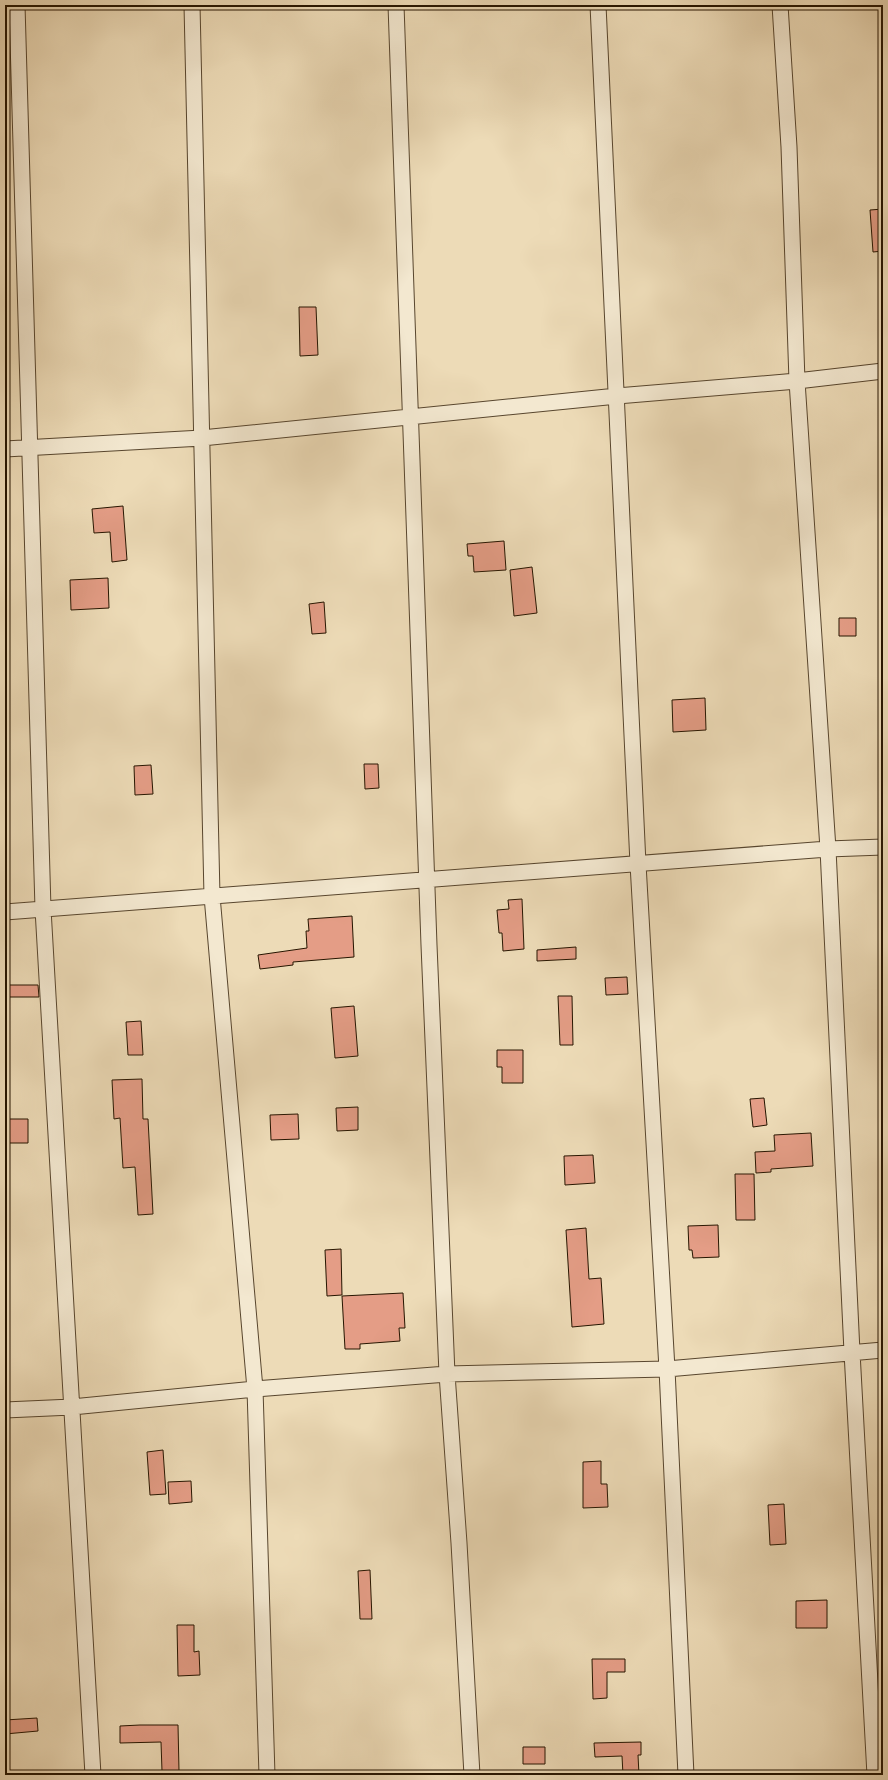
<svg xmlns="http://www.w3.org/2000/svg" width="888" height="1780" font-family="'Libre Caslon Text',serif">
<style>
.building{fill:#e49d86;stroke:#261500}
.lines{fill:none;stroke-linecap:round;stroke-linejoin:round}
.minor-casing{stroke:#58462e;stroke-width:17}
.minor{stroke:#f3e8d0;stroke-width:15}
</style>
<rect width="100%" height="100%" fill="#eddbb7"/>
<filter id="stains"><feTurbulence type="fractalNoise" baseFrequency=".005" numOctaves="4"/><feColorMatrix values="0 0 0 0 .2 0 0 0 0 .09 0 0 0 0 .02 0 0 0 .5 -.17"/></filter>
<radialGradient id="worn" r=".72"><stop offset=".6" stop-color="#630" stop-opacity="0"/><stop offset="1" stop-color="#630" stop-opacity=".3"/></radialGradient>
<!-- building -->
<path class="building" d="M 883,209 L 883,251 L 873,252 L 870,210 Z
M 299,307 L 316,307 L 318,355 L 300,356 Z
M 123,506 L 127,560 L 112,562 L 110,532 L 94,533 L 92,509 Z
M 504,541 L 506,570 L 474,572 L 473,556 L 468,556 L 467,544 Z
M 532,567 L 537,613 L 514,616 L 510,570 Z
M 108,578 L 109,608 L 71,610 L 70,580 Z
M 324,602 L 326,633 L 312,634 L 309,604 Z
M 839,618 L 856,618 L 856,636 L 839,636 Z
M 705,698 L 706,730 L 673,732 L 672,700 Z
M 364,764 L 378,764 L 379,788 L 365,789 Z
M 151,765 L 153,794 L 135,795 L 134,766 Z
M 522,899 L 524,949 L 503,951 L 502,933 L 499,933 L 497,910 L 509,909 L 508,900 Z
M 352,916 L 354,957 L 293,962 L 293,965 L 260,969 L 258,955 L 307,948 L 306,931 L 309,931 L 308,919 Z
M 576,947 L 576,959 L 537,961 L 537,950 Z
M 627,977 L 628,994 L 606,995 L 605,978 Z
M 5,985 L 38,985 L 39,997 L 5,997 Z
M 558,996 L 572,996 L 573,1045 L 560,1045 Z
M 354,1006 L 358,1056 L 335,1058 L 331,1008 Z
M 141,1021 L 143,1055 L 128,1055 L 126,1022 Z
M 497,1050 L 523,1050 L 523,1083 L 502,1083 L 502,1067 L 497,1067 Z
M 142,1079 L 143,1119 L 148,1119 L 153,1214 L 138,1215 L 135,1167 L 123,1168 L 120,1118 L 114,1119 L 112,1080 Z
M 764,1098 L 767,1125 L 753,1127 L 750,1099 Z
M 358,1107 L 358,1130 L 337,1131 L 336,1108 Z
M 298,1114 L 299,1139 L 271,1140 L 270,1115 Z
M 5,1119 L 28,1119 L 28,1143 L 5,1143 Z
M 811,1133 L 813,1166 L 771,1169 L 771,1172 L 756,1173 L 755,1152 L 775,1151 L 774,1135 Z
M 593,1155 L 595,1183 L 565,1185 L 564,1156 Z
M 735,1174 L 754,1174 L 755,1220 L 736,1220 Z
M 718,1225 L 719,1257 L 693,1258 L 692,1250 L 689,1250 L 688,1226 Z
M 586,1228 L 589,1279 L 601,1278 L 604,1324 L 572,1327 L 566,1230 Z
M 341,1249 L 342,1295 L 327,1296 L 325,1250 Z
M 403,1293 L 405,1328 L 399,1328 L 400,1341 L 360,1344 L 360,1349 L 345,1349 L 342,1296 Z
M 163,1450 L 166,1494 L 150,1495 L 147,1452 Z
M 601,1461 L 601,1484 L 607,1484 L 608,1507 L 583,1508 L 583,1462 Z
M 191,1481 L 192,1502 L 169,1504 L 168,1482 Z
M 784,1504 L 786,1544 L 770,1545 L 768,1505 Z
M 370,1570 L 372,1619 L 360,1619 L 358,1571 Z
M 827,1600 L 827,1628 L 796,1628 L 796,1601 Z
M 177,1625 L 194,1625 L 194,1652 L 199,1651 L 200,1675 L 178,1676 Z
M 592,1659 L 625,1659 L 625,1672 L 607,1672 L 607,1698 L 593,1699 Z
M 37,1718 L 38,1731 L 5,1734 L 5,1720 Z
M 140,1725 L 178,1725 L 179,1771 L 162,1771 L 161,1742 L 120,1743 L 120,1726 Z
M 641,1742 L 641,1755 L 638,1755 L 639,1775 L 623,1775 L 622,1756 L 595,1757 L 594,1743 Z
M 523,1747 L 545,1747 L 545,1764 L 523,1764 Z"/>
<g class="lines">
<!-- minor casing -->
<g class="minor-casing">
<path id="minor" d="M 17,5 L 43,909 L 93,1775
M 192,5 L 212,896 L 255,1389 L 267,1775
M 396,5 L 429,945 L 447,1374 L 459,1543 L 472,1775
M 598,5 L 638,864 L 667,1369 L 686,1775
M 780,5 L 789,147 L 797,381 L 828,849 L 852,1352 L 875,1775
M 5,449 L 202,438 L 617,396 L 797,381 L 883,371
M 5,912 L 828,849 L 883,847
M 5,1410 L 72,1407 L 255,1389 L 447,1374 L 667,1369 L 883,1350"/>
</g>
<!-- minor -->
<use href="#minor" class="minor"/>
</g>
<!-- margin -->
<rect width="888" height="1780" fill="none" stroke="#eddbb7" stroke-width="20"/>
<rect x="6" y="6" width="876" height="1768" fill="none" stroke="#261500" stroke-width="2"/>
<rect x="10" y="10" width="868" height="1760" fill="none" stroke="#261500"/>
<rect width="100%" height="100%" filter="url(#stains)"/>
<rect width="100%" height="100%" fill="url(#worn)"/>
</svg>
